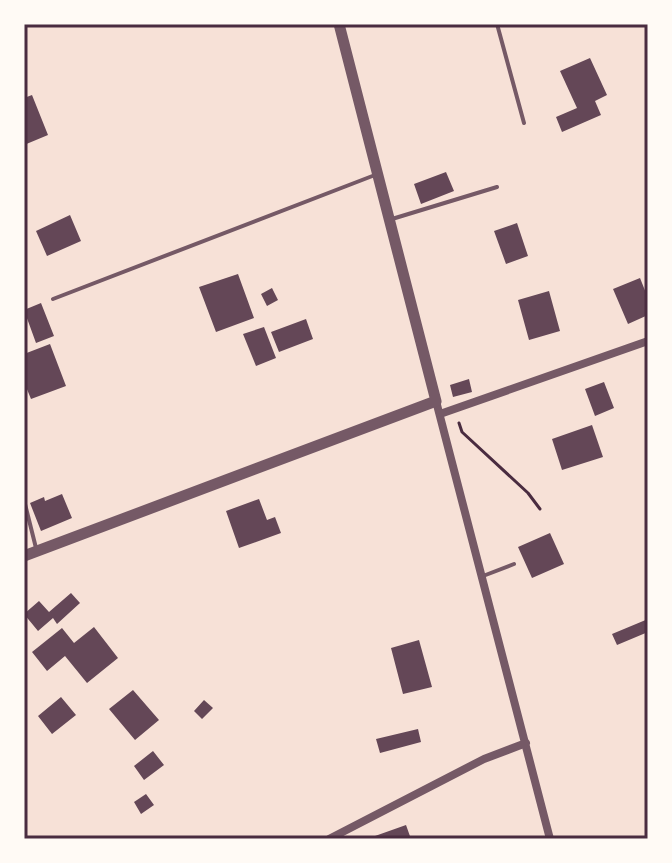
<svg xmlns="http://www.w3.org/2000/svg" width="672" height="863" font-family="Inter,sans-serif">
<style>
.building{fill:#644757}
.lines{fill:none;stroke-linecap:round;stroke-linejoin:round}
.path{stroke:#4a2c40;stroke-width:3}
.service{stroke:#755966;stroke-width:4}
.minor{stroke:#755966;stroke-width:8}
.tertiary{stroke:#755966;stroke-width:11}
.neatline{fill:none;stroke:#4a2c40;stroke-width:3}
</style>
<rect width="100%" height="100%" fill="#f7e1d7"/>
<!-- building -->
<path class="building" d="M 590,58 L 607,95 L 595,101 L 601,115 L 562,132 L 556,117 L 577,108 L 560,71 Z
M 32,95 L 48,135 L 24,145 L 24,98 Z
M 446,172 L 454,191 L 421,204 L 414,184 Z
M 70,215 L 81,241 L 47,256 L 36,231 Z
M 517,223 L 528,256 L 506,264 L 494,231 Z
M 238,274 L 254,318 L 216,332 L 199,287 Z
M 640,278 L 648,298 L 648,315 L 628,324 L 613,289 Z
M 272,288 L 278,300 L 267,306 L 261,294 Z
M 549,291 L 560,331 L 529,340 L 518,300 Z
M 41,303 L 54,336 L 36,343 L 24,310 Z
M 306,319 L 313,339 L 279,352 L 271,332 Z
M 264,327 L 276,358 L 256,366 L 243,334 Z
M 50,344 L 66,386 L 31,399 L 24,382 L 24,354 Z
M 469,379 L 472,392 L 453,397 L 450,385 Z
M 604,382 L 614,408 L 595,416 L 585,389 Z
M 592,425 L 603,457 L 562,470 L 552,439 Z
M 62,494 L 72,518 L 41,531 L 30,503 L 44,497 L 45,501 Z
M 259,499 L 267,520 L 275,517 L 281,533 L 239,548 L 226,511 Z
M 550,533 L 564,564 L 532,578 L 518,547 Z
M 71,593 L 80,603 L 57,624 L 53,618 L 38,631 L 24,614 L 39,601 L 49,612 Z
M 648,619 L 648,632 L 617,645 L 612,634 Z
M 94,627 L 118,658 L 87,683 L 65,656 L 47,671 L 32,652 L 62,628 L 74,643 Z
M 419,640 L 432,687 L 403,694 L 391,648 Z
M 133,690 L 159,720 L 135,740 L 109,709 Z
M 61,697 L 76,715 L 52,734 L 38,716 Z
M 204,700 L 213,708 L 202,719 L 194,711 Z
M 418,729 L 421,742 L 380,753 L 376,739 Z
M 153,751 L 164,765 L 144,780 L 134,766 Z
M 146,794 L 154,805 L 141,814 L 134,802 Z
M 406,825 L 411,839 L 376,839 L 375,836 Z"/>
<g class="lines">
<!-- path -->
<path class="path" d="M 459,423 L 462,432 L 528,493 L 540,509"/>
<!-- service -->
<path class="service" d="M 497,24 L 524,123
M 392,219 L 497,187
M 53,299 L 375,175
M 24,500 L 36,548
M 483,576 L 514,564"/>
<!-- minor -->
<path class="minor" d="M 436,401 L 550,839
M 440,414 L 648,341
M 329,839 L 484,759 L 526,743"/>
<!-- tertiary -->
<path class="tertiary" d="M 24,556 L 436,401 L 339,24"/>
</g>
<!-- border -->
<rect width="672" height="863" fill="none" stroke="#fffaf5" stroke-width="52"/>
<rect x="26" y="26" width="620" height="811" class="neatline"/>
</svg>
